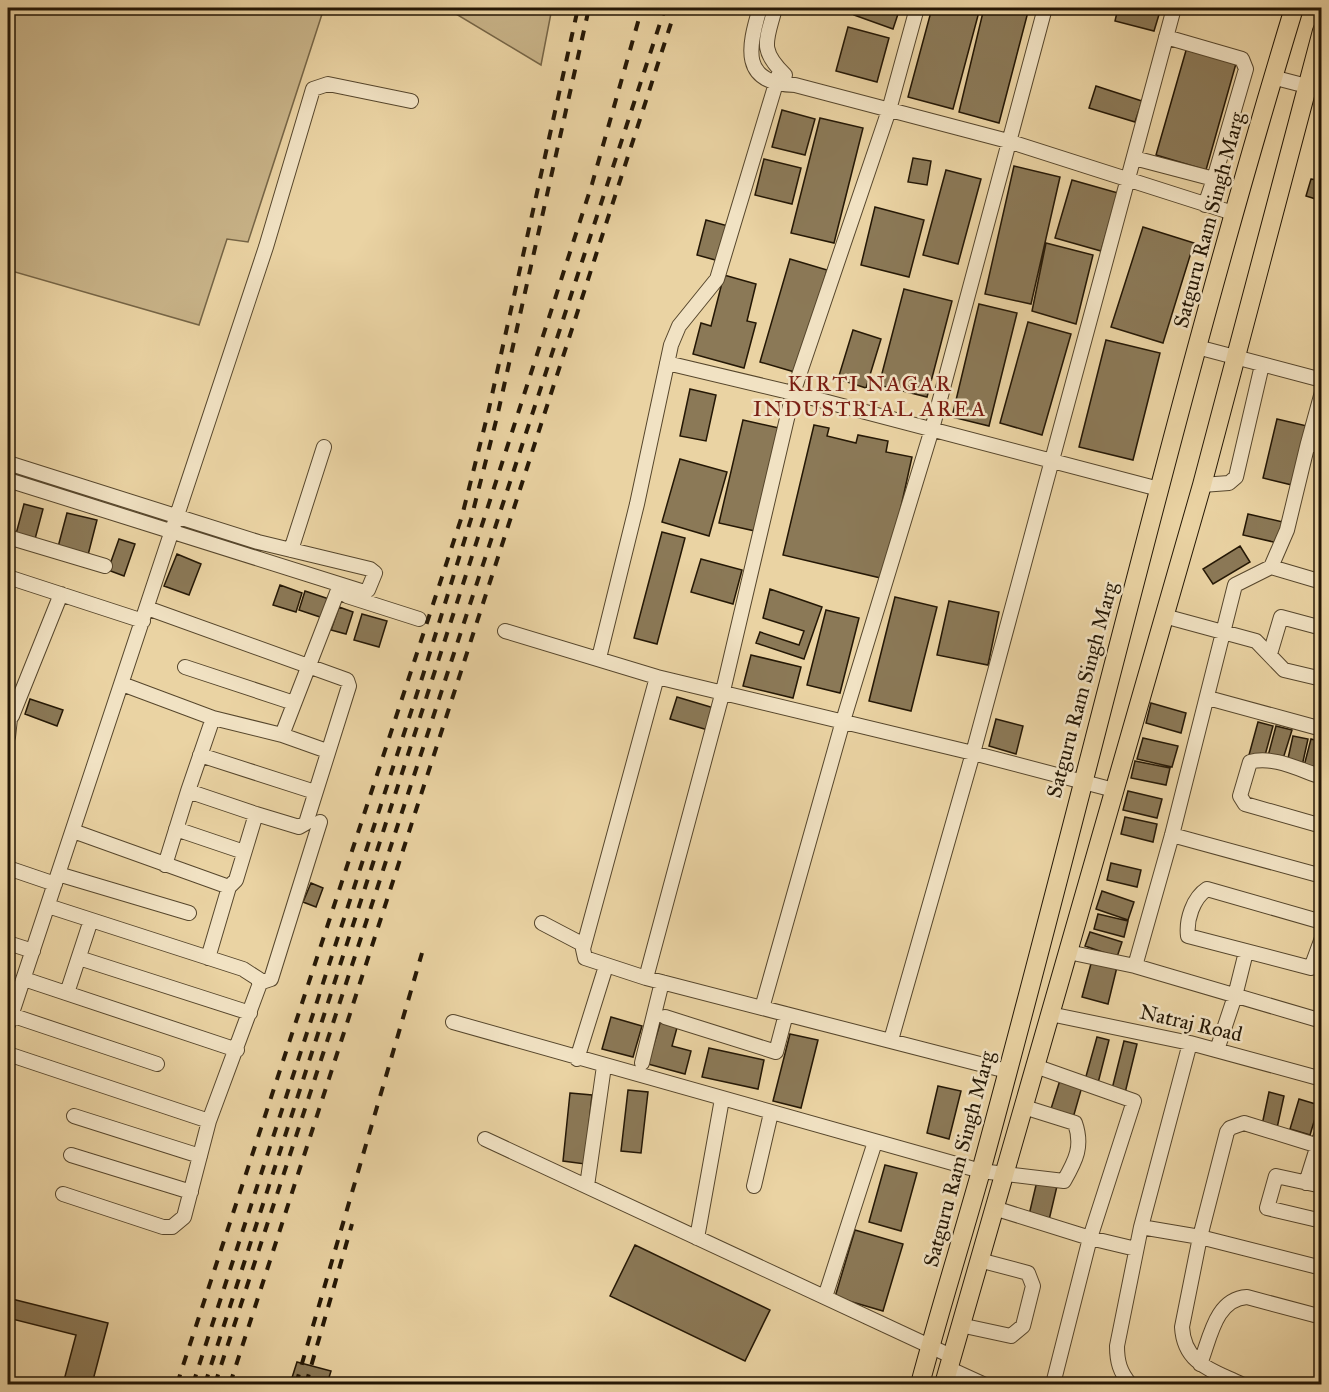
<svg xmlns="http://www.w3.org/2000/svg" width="1329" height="1392" font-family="'IM FELL Great Primer',serif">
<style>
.green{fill:#c8b388;stroke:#766546;stroke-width:1.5}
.building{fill:#8b7957;stroke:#241705;stroke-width:1.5}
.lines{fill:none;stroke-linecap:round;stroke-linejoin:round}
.minor-casing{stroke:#56462c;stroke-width:16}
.major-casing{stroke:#241705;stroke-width:20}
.minor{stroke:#f1e2c3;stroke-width:14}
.major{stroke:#ead3a3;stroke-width:18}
.rail{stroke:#241705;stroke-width:4;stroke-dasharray:10 10;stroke-linecap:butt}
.labels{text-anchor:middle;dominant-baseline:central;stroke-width:5;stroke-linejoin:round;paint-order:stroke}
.street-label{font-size:21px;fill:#241705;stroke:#f1e2c3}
.neighbourhood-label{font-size:22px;letter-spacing:1.5px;fill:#7a1f14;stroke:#f1e2c3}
</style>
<rect width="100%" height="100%" fill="#ead3a3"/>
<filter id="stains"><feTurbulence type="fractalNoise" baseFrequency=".00333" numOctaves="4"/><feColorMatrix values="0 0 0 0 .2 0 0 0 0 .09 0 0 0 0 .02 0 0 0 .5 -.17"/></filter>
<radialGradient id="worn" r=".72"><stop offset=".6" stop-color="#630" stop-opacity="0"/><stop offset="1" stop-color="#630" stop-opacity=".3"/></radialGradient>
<!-- green -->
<path class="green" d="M 8,8 L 324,8 L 248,242 L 227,239 L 199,325 L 8,270 Z
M 446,8 L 552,8 L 541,65 Z"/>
<!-- building -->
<path class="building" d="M 823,8 L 846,8 L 844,14 Z
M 856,8 L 900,8 L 893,29 L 854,15 Z
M 932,8 L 980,8 L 953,109 L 908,97 Z
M 984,8 L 1029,8 L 999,123 L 959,112 Z
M 1118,8 L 1161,8 L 1154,31 L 1115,21 Z
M 848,27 L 889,38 L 877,82 L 836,71 Z
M 1187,47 L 1237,60 L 1206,170 L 1156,155 Z
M 1096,86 L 1142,101 L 1135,122 L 1089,108 Z
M 782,110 L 815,119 L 805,155 L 772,147 Z
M 820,118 L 863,128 L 834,243 L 791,233 Z
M 913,158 L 931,161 L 927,185 L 908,182 Z
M 764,159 L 801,168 L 792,204 L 755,195 Z
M 1014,166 L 1060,177 L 1031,304 L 985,294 Z
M 946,170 L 981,179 L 958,264 L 923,255 Z
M 1311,179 L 1322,181 L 1322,201 L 1306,196 Z
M 1072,180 L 1118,193 L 1101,251 L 1055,238 Z
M 875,207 L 924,220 L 909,277 L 861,265 Z
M 706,220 L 728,226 L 719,261 L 697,255 Z
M 1143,227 L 1194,243 L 1163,343 L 1111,327 Z
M 1046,243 L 1093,255 L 1076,324 L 1032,311 Z
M 790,259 L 827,270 L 798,373 L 760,362 Z
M 724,275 L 756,284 L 747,321 L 756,323 L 744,368 L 693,354 L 701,323 L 711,326 Z
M 904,289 L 952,301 L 927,397 L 879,385 Z
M 979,304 L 1017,313 L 989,426 L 952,417 Z
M 1028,322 L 1071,334 L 1042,435 L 1000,423 Z
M 853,330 L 881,339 L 866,388 L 838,379 Z
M 1106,340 L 1160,353 L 1133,460 L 1079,447 Z
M 690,389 L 716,395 L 706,441 L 680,436 Z
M 1322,413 L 1322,443 L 1314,441 Z
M 1277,419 L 1307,426 L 1292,485 L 1263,478 Z
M 743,420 L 779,428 L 755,531 L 719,523 Z
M 814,425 L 829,428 L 827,436 L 856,443 L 858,435 L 888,441 L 886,452 L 912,457 L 885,579 L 783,555 Z
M 680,459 L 727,472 L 709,536 L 662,522 Z
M 24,504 L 43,509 L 35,539 L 16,534 Z
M 67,513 L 97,520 L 88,555 L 58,547 Z
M 1248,514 L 1283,522 L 1278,543 L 1243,535 Z
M 662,532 L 685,538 L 657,644 L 634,638 Z
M 119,539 L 135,544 L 124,576 L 108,570 Z
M 1240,546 L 1250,562 L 1213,584 L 1203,569 Z
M 177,554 L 201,564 L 189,595 L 164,586 Z
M 701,559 L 742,570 L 733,604 L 691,592 Z
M 280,585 L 302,593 L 296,612 L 273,605 Z
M 770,589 L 822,607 L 804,659 L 756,643 L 760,632 L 799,645 L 804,631 L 763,618 Z
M 305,591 L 329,599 L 323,618 L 299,610 Z
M 895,597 L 937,607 L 911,711 L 869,701 Z
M 949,601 L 999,612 L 988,665 L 937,655 Z
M 339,607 L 353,612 L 346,634 L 331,630 Z
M 826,610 L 859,618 L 840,693 L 807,685 Z
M 362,614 L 387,621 L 379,647 L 354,640 Z
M 751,655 L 801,667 L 793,698 L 743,686 Z
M 677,697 L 714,708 L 708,730 L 670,719 Z
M 30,699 L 63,710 L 57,726 L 25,714 Z
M 1151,703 L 1186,713 L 1181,733 L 1146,723 Z
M 996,719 L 1023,726 L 1016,754 L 989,746 Z
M 1258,722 L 1273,726 L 1264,759 L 1249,755 Z
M 1276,726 L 1292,730 L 1282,762 L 1268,756 Z
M 1293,736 L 1308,739 L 1302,766 L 1287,763 Z
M 1143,738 L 1178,746 L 1172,767 L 1137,759 Z
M 1311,739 L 1322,742 L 1320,770 L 1304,766 Z
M 1135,761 L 1170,768 L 1166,785 L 1131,778 Z
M 1128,791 L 1162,799 L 1157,818 L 1123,810 Z
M 1125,817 L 1157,824 L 1153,842 L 1121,834 Z
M 1111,863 L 1141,870 L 1137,887 L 1107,880 Z
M 311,883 L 323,888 L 316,907 L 303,902 Z
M 1102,891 L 1134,902 L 1128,920 L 1096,909 Z
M 1098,914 L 1128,921 L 1124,937 L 1094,929 Z
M 1090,932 L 1122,942 L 1117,957 L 1085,946 Z
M 1092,960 L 1117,967 L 1108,1004 L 1082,997 Z
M 611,1017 L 642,1026 L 633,1057 L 602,1049 Z
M 661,1020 L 678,1024 L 672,1046 L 691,1051 L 685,1074 L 648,1064 Z
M 790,1034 L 818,1040 L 801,1108 L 773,1101 Z
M 1097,1037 L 1109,1040 L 1098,1083 L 1085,1080 Z
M 1124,1041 L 1137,1044 L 1125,1093 L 1112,1089 Z
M 709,1048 L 764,1060 L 758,1089 L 702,1077 Z
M 1061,1077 L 1083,1083 L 1073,1118 L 1050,1112 Z
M 938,1086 L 961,1091 L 949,1139 L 927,1133 Z
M 628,1090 L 648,1092 L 641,1153 L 621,1151 Z
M 1269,1092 L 1284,1096 L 1277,1128 L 1262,1125 Z
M 570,1093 L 592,1095 L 585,1164 L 563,1161 Z
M 1299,1099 L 1319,1105 L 1310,1135 L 1290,1129 Z
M 885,1165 L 917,1173 L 901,1231 L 869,1222 Z
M 1037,1181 L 1057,1186 L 1049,1220 L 1029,1215 Z
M 855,1230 L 903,1244 L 883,1311 L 835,1297 Z
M 635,1245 L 770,1310 L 745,1361 L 610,1296 Z
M 8,1298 L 108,1323 L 92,1384 L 63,1384 L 76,1335 L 8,1318 Z
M 297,1362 L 331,1371 L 327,1384 L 290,1384 Z"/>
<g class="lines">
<!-- minor casing -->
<g class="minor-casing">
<path id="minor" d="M 760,8 C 748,47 740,84 795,85 L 1008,141 L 1233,213
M 775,8 C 767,40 758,49 785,75
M 1272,77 L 1322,90
M 1134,158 L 1214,179 L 1246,69 L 1242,59 L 1166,37
M 1205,205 L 1214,179
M 1197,347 L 1322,380
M 667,363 L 793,393 L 1159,489
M 1308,443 L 1322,392
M 8,463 L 258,542 L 370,569 L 375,573 L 368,590 L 364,592 L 8,480
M 1202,485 L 1229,483 L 1236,477 L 1262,365
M 8,537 L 105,566
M 291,550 L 324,447
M 1271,567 L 1287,530 L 1308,443 L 1322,446
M 8,577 L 143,621
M 347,596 L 419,619
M 1164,616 L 1256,641 L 1284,670 L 1322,679
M 505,631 L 657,677
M 1270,654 L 1281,617 L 1322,628
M 599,658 L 637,504 L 671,345 L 679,326 L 717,279 L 780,70
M 185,667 L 294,703
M 122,684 L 213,718 L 188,791 L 256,814
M 1208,698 L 1322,729
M 12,716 L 61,594
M 213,718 L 282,735
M 8,737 L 11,709
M 327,751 L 282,735 L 340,585
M 200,755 L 315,792
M 1322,777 C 1300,770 1272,755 1250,762 L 1240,796 L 1245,804 L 1322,826
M 176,829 L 244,852
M 73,831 L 229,887 L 236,880 L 256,814 L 299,827 L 306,823 L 349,686 L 347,680 L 147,608
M 1172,835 L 1322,876
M 165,865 L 188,791
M 8,868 L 55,884
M 58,874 L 189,913
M 1322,922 L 1207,889 C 1193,898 1186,920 1188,936 L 1311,968 L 1322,938
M 542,923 L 584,945
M 8,943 L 33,951
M 1068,952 L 1135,966 L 1322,1021
M 79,958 L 250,1013
M 208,958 L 229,887
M 1135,966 L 1172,835 L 1235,585 L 1271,567 L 1322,582
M 646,978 L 723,691 L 793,393 L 889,110 L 917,8
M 24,979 L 237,1050
M 259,983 L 271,979 L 320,822
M 67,993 L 91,920
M 762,1008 L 843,721 L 932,429 L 1045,8
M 1050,1014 L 1190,1043 L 1322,1079
M 11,1015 L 157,1064
M 665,1017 L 776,1052 L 786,1014
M 453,1022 L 981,1171 L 1064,1181 C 1076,1160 1083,1146 1075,1123 L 1024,1107
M 8,1025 L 266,247 L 313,89 L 328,84 L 411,101
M 891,1040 L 973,753 L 1174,8
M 1217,1050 L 1235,996 L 1246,952
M 8,1054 L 209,1121 L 259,986 L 260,980 L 243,969 L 48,906
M 577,1059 L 606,966
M 642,1063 L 662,982
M 1035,1066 L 1134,1101 L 1090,1238 L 1053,1384
M 1007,1071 L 646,978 L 585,958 L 583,949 L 657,677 L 973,753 L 1114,790
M 74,1116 L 200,1156
M 485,1139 L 951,1356
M 71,1155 L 191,1192
M 1306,1183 L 1322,1132
M 587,1186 L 604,1066
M 754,1186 L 771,1113
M 1322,1186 L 1276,1176 L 1267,1208 L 1322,1221
M 63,1194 L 163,1227 L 172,1227 L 184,1217 L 209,1121
M 994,1208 L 1090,1238 L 1136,1249
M 1141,1227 L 1200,1237 L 1322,1268
M 697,1238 L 722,1099
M 825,1297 L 875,1142
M 960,1325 L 1011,1336 L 1023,1326 L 1033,1286 L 1028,1273 L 979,1260
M 1200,1364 C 1210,1339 1215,1299 1247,1297 L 1322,1317
M 948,1368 L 983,1384
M 1130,1384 C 1120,1372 1117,1362 1117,1346 L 1141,1227 L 1190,1043
M 1241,1384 C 1212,1370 1184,1364 1182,1327 L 1200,1237 L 1227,1132 L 1230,1128 L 1244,1123 L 1322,1147"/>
</g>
<!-- major casing -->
<g class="major-casing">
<path id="major" d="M 920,1384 C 939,1313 961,1242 981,1171 C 1087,783 1177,392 1294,8
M 944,1384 L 1202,485 L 1322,31"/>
</g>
<!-- minor -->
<use href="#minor" class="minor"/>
<!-- major -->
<use href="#major" class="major"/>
<!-- rail -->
<path class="rail" d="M 177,1384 L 462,516 L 488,413 L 578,8
M 193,1384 L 423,675 L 471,519 L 497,417 L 589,8
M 205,1384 L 592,184 L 642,8
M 215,1384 L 665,8
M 230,1384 L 676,8
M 296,1384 L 422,953
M 306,1384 L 352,1224"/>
</g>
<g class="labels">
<!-- street labels -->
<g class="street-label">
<text transform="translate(1209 220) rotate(-75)">Satguru Ram Singh Marg</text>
<text transform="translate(1082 690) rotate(-75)">Satguru Ram Singh Marg</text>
<text transform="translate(1191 1023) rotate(13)">Natraj Road</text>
<text transform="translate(959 1159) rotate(-75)">Satguru Ram Singh Marg</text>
</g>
<!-- neighbourhood labels -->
<g class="neighbourhood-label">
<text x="870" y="383">KIRTI NAGAR<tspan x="870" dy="25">INDUSTRIAL AREA</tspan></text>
</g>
</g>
<!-- margin -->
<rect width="1329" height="1392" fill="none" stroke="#ead3a3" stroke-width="30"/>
<rect x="9" y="9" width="1311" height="1374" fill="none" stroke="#241705" stroke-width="3"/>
<rect x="15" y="15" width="1299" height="1362" fill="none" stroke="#241705" stroke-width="1.5"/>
<rect width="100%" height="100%" filter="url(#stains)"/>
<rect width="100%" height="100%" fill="url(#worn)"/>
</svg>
